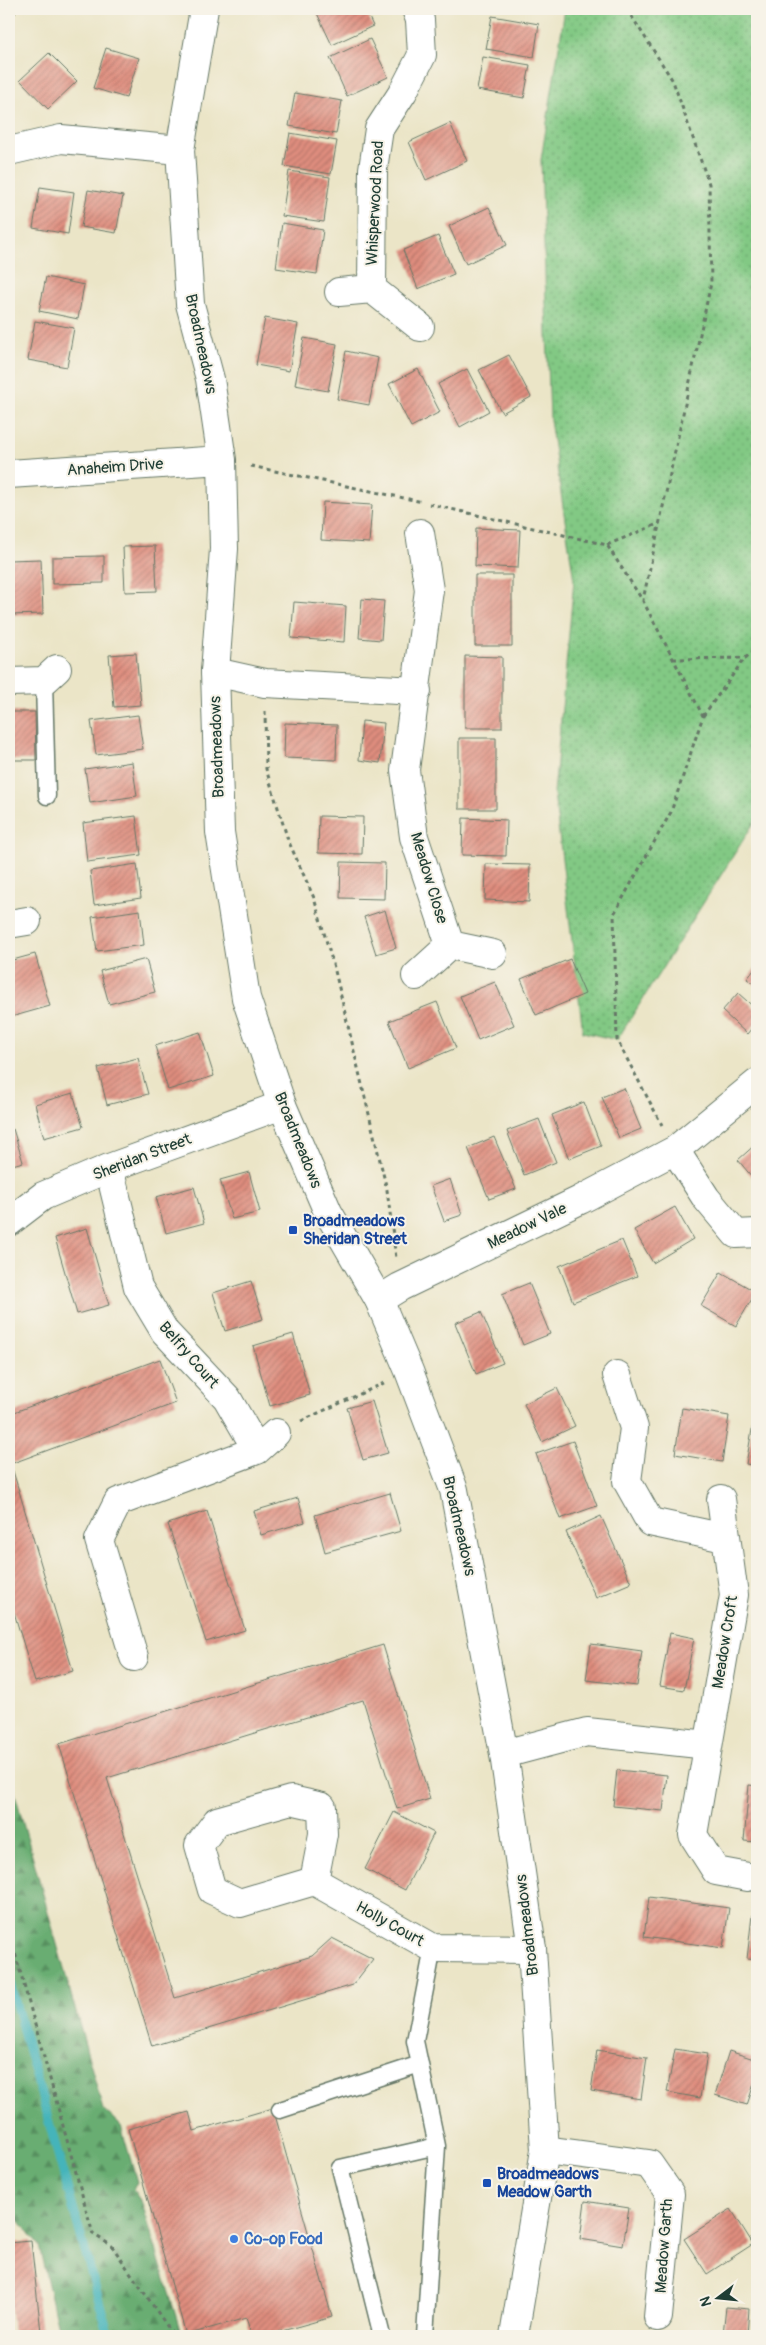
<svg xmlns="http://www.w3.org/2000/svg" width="766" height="2345" font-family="Pangolin,sans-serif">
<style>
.forest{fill:url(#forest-firs);stroke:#447553}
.park{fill:url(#park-dots);stroke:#50835c}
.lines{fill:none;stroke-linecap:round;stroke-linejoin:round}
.stream{stroke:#44b4ba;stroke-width:9}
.building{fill:url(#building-hatch)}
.lane-casing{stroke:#667867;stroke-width:19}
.street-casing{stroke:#667867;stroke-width:30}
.secondary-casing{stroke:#667867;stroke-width:30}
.path{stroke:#667867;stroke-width:3;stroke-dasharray:4 4;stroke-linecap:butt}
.lane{stroke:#fff;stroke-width:16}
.street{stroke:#fff;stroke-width:28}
.secondary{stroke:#fff;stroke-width:28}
.transit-dot{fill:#1a4fb4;stroke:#f7f3e8;stroke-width:2}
.shop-dot{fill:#3f7fe0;stroke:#f7f3e8;stroke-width:2}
.labels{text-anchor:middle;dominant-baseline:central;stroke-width:4;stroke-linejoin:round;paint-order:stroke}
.street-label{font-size:16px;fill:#1f3d34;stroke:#f7f3e8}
.transit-label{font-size:16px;font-weight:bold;fill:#164399;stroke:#f7f3e8;text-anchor:start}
.shop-label{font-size:16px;font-weight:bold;fill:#366cbe;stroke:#f7f3e8;text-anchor:start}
</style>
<defs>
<pattern id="forest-firs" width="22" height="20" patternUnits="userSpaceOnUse" patternTransform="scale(1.25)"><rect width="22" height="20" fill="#69ad72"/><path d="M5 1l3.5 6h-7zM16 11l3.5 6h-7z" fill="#568e5e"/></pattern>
<pattern id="park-dots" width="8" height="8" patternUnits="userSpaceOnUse" patternTransform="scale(1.25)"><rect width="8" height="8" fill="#82c984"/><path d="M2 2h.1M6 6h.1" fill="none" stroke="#6aa46d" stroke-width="1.8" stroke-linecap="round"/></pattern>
<pattern id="building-hatch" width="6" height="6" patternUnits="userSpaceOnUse" patternTransform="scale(1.25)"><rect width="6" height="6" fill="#df8d7e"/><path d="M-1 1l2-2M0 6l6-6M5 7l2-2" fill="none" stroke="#b47468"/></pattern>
</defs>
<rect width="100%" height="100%" fill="#f7f3e8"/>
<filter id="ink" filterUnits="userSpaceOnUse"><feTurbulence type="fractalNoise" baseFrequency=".02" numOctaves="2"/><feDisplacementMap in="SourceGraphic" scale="10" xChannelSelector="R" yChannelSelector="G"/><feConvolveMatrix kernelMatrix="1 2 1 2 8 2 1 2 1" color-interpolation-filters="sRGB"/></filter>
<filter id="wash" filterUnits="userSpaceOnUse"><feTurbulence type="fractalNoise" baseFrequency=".0096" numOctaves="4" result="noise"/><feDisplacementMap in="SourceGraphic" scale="20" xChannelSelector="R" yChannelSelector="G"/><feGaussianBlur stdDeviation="1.12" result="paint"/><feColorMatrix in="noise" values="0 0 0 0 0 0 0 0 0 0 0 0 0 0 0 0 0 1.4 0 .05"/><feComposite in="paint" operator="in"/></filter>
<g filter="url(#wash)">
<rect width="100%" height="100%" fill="#ebe5c7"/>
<!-- forest -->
<path class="forest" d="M 9,1772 L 103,2109 L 121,2126 L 137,2182 L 133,2190 L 142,2203 L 181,2333 L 172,2336 L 60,2336 L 39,2246 L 11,2210 L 9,2203 Z"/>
<!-- park -->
<path class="park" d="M 565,9 L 757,9 L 757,818 L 617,1040 L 583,1032 L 554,793 L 574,580 L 550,420 L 541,160 Z"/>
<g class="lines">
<!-- stream -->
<path class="stream" d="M 9,1980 L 109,2336"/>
</g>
<g id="blocks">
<!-- building -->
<path class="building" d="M 9,9 L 16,13 L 9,19 Z
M 315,9 L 365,9 L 373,26 L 332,45 Z
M 492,16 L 539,24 L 534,57 L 486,49 Z
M 370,39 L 388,77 L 347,96 L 330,58 Z
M 106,48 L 139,58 L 126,98 L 93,88 Z
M 49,53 L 77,81 L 48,109 L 20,80 Z
M 483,57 L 530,65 L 524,98 L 477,90 Z
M 295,93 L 342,101 L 336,134 L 289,126 Z
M 450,123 L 467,161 L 426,180 L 409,142 Z
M 290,133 L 337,141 L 331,174 L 284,166 Z
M 289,171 L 330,177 L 324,222 L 282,216 Z
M 40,187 L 74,192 L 68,234 L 33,228 Z
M 88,190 L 123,196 L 116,233 L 81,227 Z
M 489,207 L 507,245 L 466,264 L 449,226 Z
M 282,223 L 323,230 L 317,274 L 276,268 Z
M 438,236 L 454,274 L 418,289 L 403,250 Z
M 46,277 L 84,285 L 78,319 L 39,311 Z
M 265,318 L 298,324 L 289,371 L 256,365 Z
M 35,321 L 74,328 L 67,367 L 28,360 Z
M 304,338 L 337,344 L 328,391 L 295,385 Z
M 346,351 L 378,358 L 369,405 L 337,399 Z
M 509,355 L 531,397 L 502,413 L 479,370 Z
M 418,369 L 440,412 L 411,427 L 389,384 Z
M 467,369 L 489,411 L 460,427 L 438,384 Z
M 323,502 L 372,505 L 369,543 L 321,540 Z
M 476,528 L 520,530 L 518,568 L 475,566 Z
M 155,546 L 157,591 L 125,592 L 123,547 Z
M 104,556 L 104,583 L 52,584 L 52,557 Z
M 41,559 L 43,614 L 9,615 L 9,560 Z
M 475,575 L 512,575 L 512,646 L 475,646 Z
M 362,599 L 384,601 L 381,640 L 359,638 Z
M 294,602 L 346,606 L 344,642 L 291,638 Z
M 136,653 L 141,705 L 114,707 L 109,655 Z
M 465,656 L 502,657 L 502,728 L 465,728 Z
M 9,712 L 35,712 L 36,760 L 9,760 Z
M 138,715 L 143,749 L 96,755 L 91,721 Z
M 362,721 L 384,723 L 380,763 L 359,760 Z
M 285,723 L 337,725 L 336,760 L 284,758 Z
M 459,738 L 496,738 L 496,809 L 459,809 Z
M 132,762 L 137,796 L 90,803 L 85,769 Z
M 136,816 L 141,855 L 87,862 L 83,823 Z
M 319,816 L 363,817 L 362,854 L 318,853 Z
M 463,818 L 507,820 L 506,856 L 462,855 Z
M 341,862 L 385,863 L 384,899 L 340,898 Z
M 137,864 L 141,898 L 94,905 L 90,871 Z
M 486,864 L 530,865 L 529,902 L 485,900 Z
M 140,910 L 144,945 L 97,951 L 92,917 Z
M 385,910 L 396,948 L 376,954 L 364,917 Z
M 35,954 L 50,1006 L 11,1017 L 9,1008 L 9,961 Z
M 146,959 L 155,992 L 109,1004 L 100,971 Z
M 570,959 L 585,994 L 536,1015 L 521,979 Z
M 757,966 L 757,986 L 747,979 Z
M 495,982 L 514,1025 L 478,1040 L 460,996 Z
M 738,993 L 757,1010 L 757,1022 L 747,1034 L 722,1011 Z
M 437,1002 L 456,1048 L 408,1068 L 389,1021 Z
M 200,1032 L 214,1076 L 168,1090 L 155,1046 Z
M 138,1058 L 148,1094 L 107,1105 L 98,1068 Z
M 624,1088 L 641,1129 L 619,1138 L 602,1097 Z
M 73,1093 L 83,1127 L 44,1138 L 35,1104 Z
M 584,1102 L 601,1146 L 569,1159 L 552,1115 Z
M 539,1119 L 556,1162 L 524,1175 L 507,1131 Z
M 13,1129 L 23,1162 L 9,1166 L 9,1131 Z
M 494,1137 L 516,1189 L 489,1199 L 468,1148 Z
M 757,1143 L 757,1183 L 738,1160 Z
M 249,1172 L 260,1212 L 232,1219 L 220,1180 Z
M 450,1179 L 462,1215 L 444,1221 L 431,1186 Z
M 194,1187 L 204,1223 L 166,1233 L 156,1197 Z
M 675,1207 L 693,1239 L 653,1263 L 634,1230 Z
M 87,1228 L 109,1305 L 77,1314 L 55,1238 Z
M 622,1240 L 637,1276 L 573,1302 L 559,1266 Z
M 721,1272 L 756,1292 L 736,1326 L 701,1306 Z
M 251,1281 L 263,1319 L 225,1331 L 213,1293 Z
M 529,1283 L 550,1334 L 523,1345 L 502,1294 Z
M 481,1312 L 503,1363 L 476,1374 L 455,1323 Z
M 293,1334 L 310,1395 L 270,1406 L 253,1346 Z
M 160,1359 L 176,1403 L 13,1463 L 9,1451 L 9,1414 Z
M 557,1388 L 575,1426 L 542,1442 L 524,1404 Z
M 372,1401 L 388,1453 L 363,1460 L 347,1408 Z
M 682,1408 L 729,1416 L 722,1462 L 675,1454 Z
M 754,1418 L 757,1419 L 757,1466 L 746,1464 Z
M 573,1441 L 597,1506 L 560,1519 L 536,1454 Z
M 13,1471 L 73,1671 L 35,1682 L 9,1596 L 9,1472 Z
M 390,1493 L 401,1531 L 325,1552 L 315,1515 Z
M 298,1498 L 305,1522 L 261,1535 L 254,1511 Z
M 207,1511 L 245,1630 L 206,1642 L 168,1524 Z
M 601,1516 L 631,1583 L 596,1598 L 566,1532 Z
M 670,1633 L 694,1638 L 684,1690 L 660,1686 Z
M 591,1644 L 642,1651 L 637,1686 L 586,1680 Z
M 383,1645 L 430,1799 L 397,1809 L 363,1700 L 107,1778 L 175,1998 L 312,1956 L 332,1938 L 373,1959 L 353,1985 L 152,2046 L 59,1744 Z
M 617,1770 L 667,1775 L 663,1811 L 613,1806 Z
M 749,1785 L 757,1786 L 757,1842 L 744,1841 Z
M 394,1812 L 434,1833 L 405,1890 L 365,1869 Z
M 649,1897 L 729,1908 L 723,1948 L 644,1937 Z
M 752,1915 L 757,1916 L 757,1960 L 747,1959 Z
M 675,2049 L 707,2054 L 700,2098 L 667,2092 Z
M 597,2050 L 647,2058 L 641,2099 L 591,2091 Z
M 729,2051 L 757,2060 L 757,2075 L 747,2105 L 715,2095 Z
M 273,2108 L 332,2317 L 264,2336 L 252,2336 L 246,2318 L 186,2335 L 128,2129 L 189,2112 L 194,2131 Z
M 585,2201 L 629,2208 L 623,2246 L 580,2239 Z
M 731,2209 L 753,2244 L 707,2274 L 684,2239 Z
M 31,2241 L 41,2332 L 13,2335 L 9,2291 L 9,2243 Z
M 726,2307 L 749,2309 L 747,2336 L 723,2335 Z"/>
</g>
</g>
<g filter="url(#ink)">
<use href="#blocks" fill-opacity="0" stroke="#667867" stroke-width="1"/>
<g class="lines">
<!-- lane casing -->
<g class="lane-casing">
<path id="lane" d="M 44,681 L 47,796
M 280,2110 L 420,2064
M 382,2336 L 340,2168 L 437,2146
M 425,2336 L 437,2146 L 415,2041 L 433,1948"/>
</g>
<!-- street casing -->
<g class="street-casing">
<path id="street" d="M 416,9 L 420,20 L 422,55 L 403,92 L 379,129 L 373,169 L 372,289 L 420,327
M 9,151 L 61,139 L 180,150
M 339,292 L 372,289
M 420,533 L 429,590 L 405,770 L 414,837 L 450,945
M 215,672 L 265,683 L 417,691
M 9,682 L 44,681 L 57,669
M 9,924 L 27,921
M 416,976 L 450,945 L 493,954
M 675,1150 L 706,1198 L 736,1234 L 757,1233
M 109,1168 L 138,1287 L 165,1332 L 227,1398 L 257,1450
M 9,1222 L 43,1196 L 109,1168 L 282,1105
M 379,1300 L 400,1287 L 580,1200 L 675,1150 L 757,1083
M 617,1375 L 634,1428 L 627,1481 L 650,1522 L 725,1538
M 721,1499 L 734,1595 L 693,1835 L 716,1871 L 748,1877
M 134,1657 L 99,1540 L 118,1502 L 257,1450 L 276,1433
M 504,1754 L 587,1732 L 708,1745
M 314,1881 L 323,1834 L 322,1807 L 291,1800 L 217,1821 L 199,1845 L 212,1890 L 240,1903 L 314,1881 L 433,1948 L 532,1949
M 545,2150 L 649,2164 L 670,2194 L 658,2317"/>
</g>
<!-- secondary casing -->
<g class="secondary-casing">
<path id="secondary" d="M 204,9 L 180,150 L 190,304 L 210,379 L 222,460 L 224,549 L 215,672 L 220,832 L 246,998 L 282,1105 L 328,1212 L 379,1300 L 409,1371 L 454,1490 L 504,1754 L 532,1949 L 545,2150 L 514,2336
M 9,474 L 222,460"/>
</g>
<!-- path -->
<path class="path" d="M 627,9 L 673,81 L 709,184 L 711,283 L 643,600
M 251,466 L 423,502
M 429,504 L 607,545 L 643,601 L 703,716 L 671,812 L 614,914 L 617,1040 L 662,1125
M 607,545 L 660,523
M 673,659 L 745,658 L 757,649
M 265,711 L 266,769 L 288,840 L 314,898 L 335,971 L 387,1190 L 396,1258
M 703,716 L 745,658
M 301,1421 L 384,1383
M 9,1931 L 93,2234 L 112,2246 L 174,2336"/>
<!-- lane -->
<use href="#lane" class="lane"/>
<!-- street -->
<use href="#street" class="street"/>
<!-- secondary -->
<use href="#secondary" class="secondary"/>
</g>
</g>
<!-- markers -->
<g class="transit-dot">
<rect x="288" y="1225" width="10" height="10" rx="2.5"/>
<rect x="482" y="2178" width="10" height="10" rx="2.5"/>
</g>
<circle class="shop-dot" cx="234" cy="2239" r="5"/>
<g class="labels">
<!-- street labels -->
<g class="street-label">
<text transform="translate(375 203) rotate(-87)">Whisperwood Road</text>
<text transform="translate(201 344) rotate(78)">Broadmeadows</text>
<text transform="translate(115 467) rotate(-4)">Anaheim Drive</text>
<text transform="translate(217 747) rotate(-92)">Broadmeadows</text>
<text transform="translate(429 878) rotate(73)">Meadow Close</text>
<text transform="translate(298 1140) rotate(68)">Broadmeadows</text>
<text transform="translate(142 1157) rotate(-21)">Sheridan Street</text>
<text transform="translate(527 1226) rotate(-26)">Meadow Vale</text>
<text transform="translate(189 1355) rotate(49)">Belfry Court</text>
<text transform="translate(459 1526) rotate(77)">Broadmeadows</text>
<text transform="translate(725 1642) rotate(-81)">Meadow Croft</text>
<text transform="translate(390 1924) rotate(29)">Holly Court</text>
<text transform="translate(527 1925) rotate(-97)">Broadmeadows</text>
<text transform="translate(664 2246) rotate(-86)">Meadow Garth</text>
</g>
<!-- transit labels -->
<g class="transit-label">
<text x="303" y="1221">Broadmeadows<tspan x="303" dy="18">Sheridan Street</tspan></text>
<text x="497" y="2174">Broadmeadows<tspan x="497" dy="18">Meadow Garth</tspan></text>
</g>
<!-- shop labels -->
<g class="shop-label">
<text x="244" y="2239">Co-op Food</text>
</g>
</g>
<!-- margin -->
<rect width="766" height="2345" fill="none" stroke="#f7f3e8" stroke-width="30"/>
<!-- north arrow -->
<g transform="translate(718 2298) rotate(254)" stroke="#f7f3e8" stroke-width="4" paint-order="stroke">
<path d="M0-4L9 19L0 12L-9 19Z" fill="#1f3d34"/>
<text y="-8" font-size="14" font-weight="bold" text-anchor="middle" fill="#1f3d34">N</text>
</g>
</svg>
